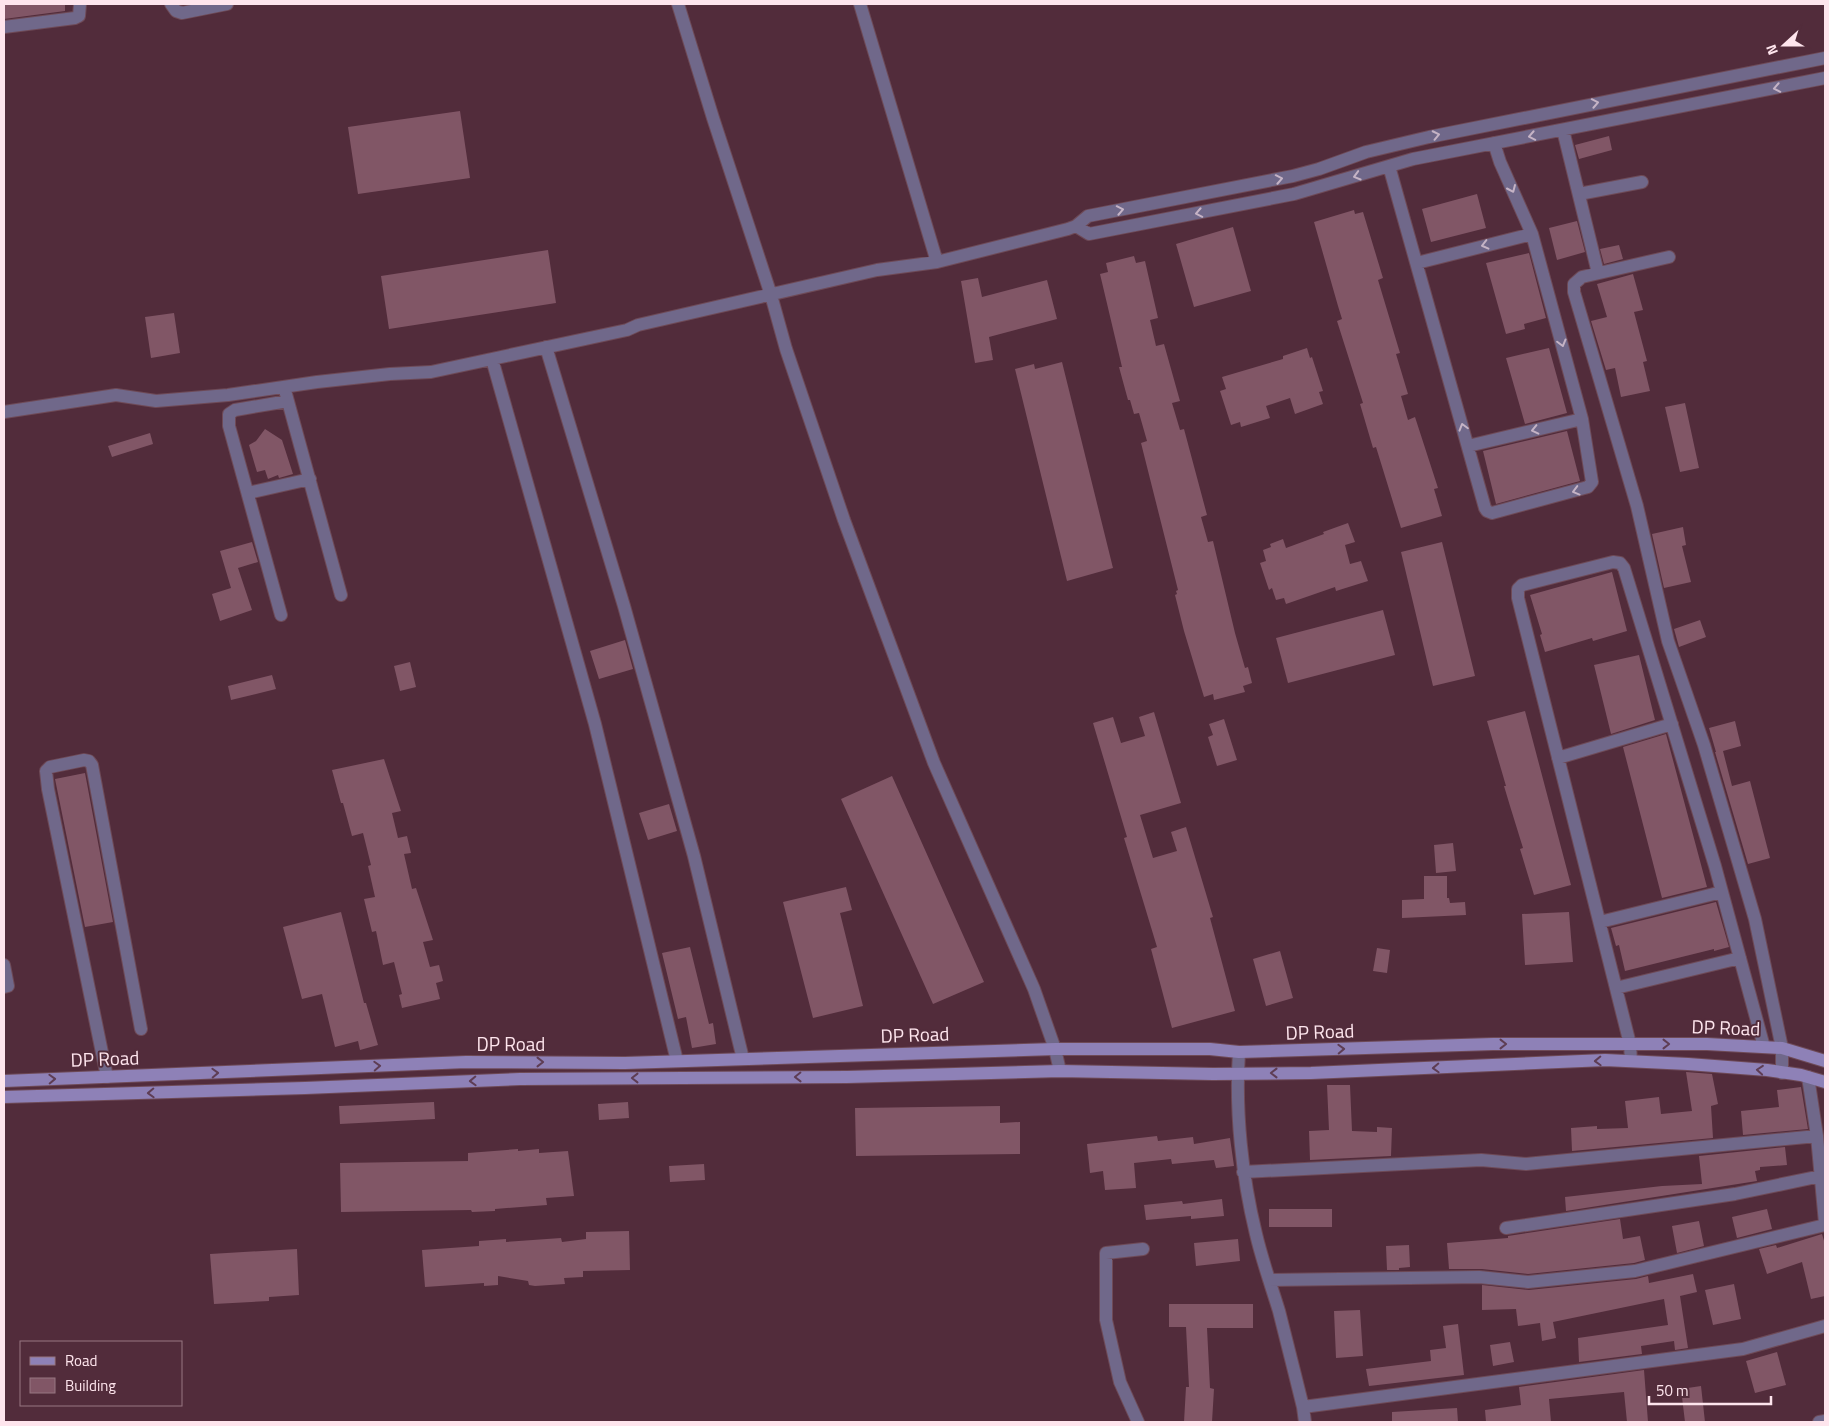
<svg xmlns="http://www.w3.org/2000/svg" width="1829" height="1426" font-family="'Titillium Web',sans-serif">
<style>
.building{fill:#815666}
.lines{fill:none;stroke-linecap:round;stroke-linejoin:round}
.street-casing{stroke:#6e4a57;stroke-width:14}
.secondary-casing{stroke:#6e4a57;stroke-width:14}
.street{stroke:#70688a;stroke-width:12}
.secondary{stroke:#8e81b7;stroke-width:12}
.oneway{stroke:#c5b3c5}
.oneway2{stroke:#5e3d54}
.labels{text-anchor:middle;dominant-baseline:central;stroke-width:4;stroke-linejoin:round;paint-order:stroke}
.street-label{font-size:19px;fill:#fee5ed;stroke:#522c3b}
</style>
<rect width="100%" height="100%" fill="#522c3b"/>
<!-- building -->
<path class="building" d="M 4,4 L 65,4 L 65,11 L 4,19 Z
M 460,111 L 470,178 L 358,194 L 348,127 Z
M 1609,136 L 1612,150 L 1579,159 L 1575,145 Z
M 1477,194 L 1486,228 L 1431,242 L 1422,209 Z
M 1354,210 L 1355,214 L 1363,212 L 1383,278 L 1378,280 L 1400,353 L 1396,354 L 1408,394 L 1401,396 L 1408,420 L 1415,417 L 1438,488 L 1434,489 L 1442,516 L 1401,528 L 1376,447 L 1373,448 L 1360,404 L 1363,403 L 1337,321 L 1342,319 L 1338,306 L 1314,222 Z
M 1577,221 L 1585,252 L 1557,260 L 1549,228 Z
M 1233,227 L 1251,291 L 1194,307 L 1176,244 Z
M 1619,245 L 1623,259 L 1604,264 L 1600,249 Z
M 548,250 L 556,303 L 389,329 L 381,276 Z
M 1529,253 L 1546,318 L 1524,324 L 1525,329 L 1506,334 L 1486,263 Z
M 1134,256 L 1136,263 L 1145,261 L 1158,318 L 1150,320 L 1156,346 L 1164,344 L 1180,401 L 1172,403 L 1180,430 L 1184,429 L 1207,515 L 1201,517 L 1208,542 L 1213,541 L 1235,633 L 1245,668 L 1248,667 L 1252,683 L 1243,686 L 1245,692 L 1214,700 L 1213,694 L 1204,697 L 1184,631 L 1175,595 L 1177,594 L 1176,591 L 1178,590 L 1141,443 L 1147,441 L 1139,413 L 1134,414 L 1130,400 L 1128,400 L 1119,367 L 1122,367 L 1100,274 L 1108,272 L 1106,263 Z
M 1633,274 L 1643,310 L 1634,312 L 1647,361 L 1643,362 L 1650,391 L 1621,397 L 1615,368 L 1606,370 L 1591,321 L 1607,317 L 1597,284 Z
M 978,278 L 982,297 L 1047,280 L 1057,319 L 989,337 L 993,360 L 975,363 L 961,281 Z
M 174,313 L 180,353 L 151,358 L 145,317 Z
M 1307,348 L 1310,358 L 1312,357 L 1323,391 L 1319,392 L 1323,404 L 1295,414 L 1290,398 L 1266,406 L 1270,418 L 1241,427 L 1240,422 L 1231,425 L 1220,391 L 1226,389 L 1222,377 L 1283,359 L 1283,356 Z
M 1549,348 L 1567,413 L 1525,424 L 1506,358 Z
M 1062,362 L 1113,568 L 1067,581 L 1015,369 L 1034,364 L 1035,369 Z
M 1685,403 L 1699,468 L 1680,472 L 1665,407 Z
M 265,429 L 282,440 L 293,474 L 279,478 L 278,475 L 268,479 L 265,470 L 257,472 L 249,445 L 256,441 Z
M 1567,431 L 1580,481 L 1496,504 L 1483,451 Z
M 150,433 L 153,444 L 112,457 L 108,446 Z
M 1348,523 L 1355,542 L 1345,545 L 1350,564 L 1361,561 L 1368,581 L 1336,591 L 1335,587 L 1286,604 L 1284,598 L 1276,600 L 1272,588 L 1269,590 L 1260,563 L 1266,561 L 1263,550 L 1271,547 L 1270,544 L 1283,539 L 1286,548 L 1324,534 L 1323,532 Z
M 1683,527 L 1686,545 L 1682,546 L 1691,582 L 1664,588 L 1652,534 Z
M 252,542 L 258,562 L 238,568 L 252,610 L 220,621 L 212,594 L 231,588 L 220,551 Z
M 1442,542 L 1475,676 L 1433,686 L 1401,552 Z
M 1612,572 L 1627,631 L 1593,641 L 1592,638 L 1545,652 L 1540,635 L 1542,634 L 1530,595 Z
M 1383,610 L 1395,655 L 1288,683 L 1276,638 Z
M 1700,620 L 1706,637 L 1679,647 L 1674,629 Z
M 625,640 L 633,669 L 599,679 L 590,651 Z
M 1639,655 L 1655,720 L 1611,734 L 1594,665 Z
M 410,662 L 416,687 L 400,691 L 394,666 Z
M 272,675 L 276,689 L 231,700 L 228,686 Z
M 1525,711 L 1571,885 L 1534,895 L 1520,849 L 1523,848 L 1510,806 L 1504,786 L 1506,786 L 1487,721 Z
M 1154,712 L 1181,803 L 1140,815 L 1153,858 L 1177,851 L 1171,832 L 1186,827 L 1213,917 L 1210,918 L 1235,1011 L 1172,1028 L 1151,949 L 1157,947 L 1124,838 L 1127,837 L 1093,723 L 1113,717 L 1121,743 L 1145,736 L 1139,717 Z
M 1224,719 L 1237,760 L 1217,766 L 1208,737 L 1213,735 L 1209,724 Z
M 1735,721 L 1741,746 L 1723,751 L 1732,786 L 1750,781 L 1770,858 L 1748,864 L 1715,752 L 1716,752 L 1709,728 Z
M 1666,734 L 1707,887 L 1662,898 L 1623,747 Z
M 384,759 L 401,811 L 392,813 L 398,838 L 407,836 L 411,853 L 404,854 L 412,889 L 416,888 L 433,940 L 423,942 L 430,967 L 439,965 L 443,981 L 436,983 L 440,999 L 402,1008 L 399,995 L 402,994 L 394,962 L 383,965 L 376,931 L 372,932 L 364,899 L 375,897 L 368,866 L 371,865 L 363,833 L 352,836 L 343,803 L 341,803 L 332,770 Z
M 85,773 L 113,922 L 85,927 L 55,779 Z
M 892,776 L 984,982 L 933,1004 L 841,799 Z
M 669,804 L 677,831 L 648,840 L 639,813 Z
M 1453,843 L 1456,871 L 1436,873 L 1434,845 Z
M 1424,876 L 1447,876 L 1447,898 L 1449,898 L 1450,903 L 1465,902 L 1466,915 L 1402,918 L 1402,900 L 1424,899 Z
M 846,887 L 852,910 L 840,913 L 863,1006 L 813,1018 L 783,902 Z
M 1716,902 L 1729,947 L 1714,951 L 1714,949 L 1625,971 L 1619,945 L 1616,946 L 1611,928 Z
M 341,912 L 364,1003 L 366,1003 L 378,1045 L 360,1050 L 358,1041 L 335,1047 L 322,994 L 302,999 L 283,927 Z
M 1569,912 L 1573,962 L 1525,965 L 1522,914 Z
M 690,947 L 709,1024 L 713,1023 L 716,1044 L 692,1048 L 686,1017 L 678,1019 L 662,953 Z
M 1377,948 L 1390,950 L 1387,973 L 1373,971 Z
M 1280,951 L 1293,998 L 1266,1006 L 1253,959 Z
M 1686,1072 L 1712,1074 L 1718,1104 L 1711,1106 L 1713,1138 L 1572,1151 L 1571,1128 L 1597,1126 L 1597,1129 L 1628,1128 L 1625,1101 L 1659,1097 L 1661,1114 L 1692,1111 Z
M 1327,1085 L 1350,1085 L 1352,1131 L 1377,1132 L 1377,1127 L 1392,1128 L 1391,1156 L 1310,1160 L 1309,1131 L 1329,1130 Z
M 1801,1087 L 1808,1129 L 1743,1135 L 1741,1111 L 1779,1107 L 1777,1090 Z
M 434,1102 L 435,1119 L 340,1124 L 339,1106 Z
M 628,1102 L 629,1118 L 599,1120 L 598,1104 Z
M 1000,1106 L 1000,1123 L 1020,1122 L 1020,1154 L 856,1156 L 855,1108 Z
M 1157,1136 L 1158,1141 L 1193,1137 L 1194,1144 L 1230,1138 L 1234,1166 L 1216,1168 L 1214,1160 L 1172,1164 L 1171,1159 L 1134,1163 L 1136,1188 L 1105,1190 L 1103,1171 L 1090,1173 L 1087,1144 Z
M 1785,1147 L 1787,1165 L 1760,1167 L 1760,1170 L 1755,1171 L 1757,1181 L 1566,1211 L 1565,1197 L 1662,1186 L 1702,1184 L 1699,1156 Z
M 518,1149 L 518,1151 L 539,1149 L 539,1153 L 568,1151 L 574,1196 L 546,1198 L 547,1205 L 495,1209 L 495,1211 L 472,1212 L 471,1210 L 341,1212 L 340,1163 L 468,1161 L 468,1153 Z
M 704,1164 L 705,1180 L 670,1182 L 669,1166 Z
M 1222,1199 L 1224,1216 L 1191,1219 L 1191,1216 L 1146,1220 L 1144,1205 L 1182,1201 L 1183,1204 Z
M 1269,1209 L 1332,1209 L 1332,1227 L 1269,1227 Z
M 1767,1209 L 1772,1229 L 1737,1238 L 1732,1217 Z
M 1620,1219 L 1623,1239 L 1640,1236 L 1645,1260 L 1634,1263 L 1528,1274 L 1482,1269 L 1449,1269 L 1447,1243 L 1508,1238 L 1508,1236 Z
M 1699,1221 L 1704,1246 L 1677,1253 L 1672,1226 Z
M 629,1231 L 630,1270 L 583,1271 L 583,1277 L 564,1278 L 565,1284 L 535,1286 L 529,1285 L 528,1281 L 498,1276 L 498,1285 L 484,1286 L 484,1283 L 425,1287 L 422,1250 L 479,1246 L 479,1241 L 506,1239 L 506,1242 L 561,1238 L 562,1242 L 586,1239 L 586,1232 Z
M 1822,1234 L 1825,1244 L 1825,1296 L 1811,1299 L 1802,1262 L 1767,1274 L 1759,1249 L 1776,1245 L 1777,1248 Z
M 1238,1239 L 1240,1261 L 1196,1266 L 1194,1243 Z
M 1409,1245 L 1410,1267 L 1399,1268 L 1399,1270 L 1387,1270 L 1386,1246 Z
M 297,1249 L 299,1295 L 269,1297 L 269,1301 L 214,1304 L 210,1254 Z
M 1693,1274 L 1697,1292 L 1680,1296 L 1688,1348 L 1675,1350 L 1674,1341 L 1641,1346 L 1642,1354 L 1579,1362 L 1578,1338 L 1668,1325 L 1664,1299 L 1553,1322 L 1556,1338 L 1542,1341 L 1540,1323 L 1518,1326 L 1516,1309 L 1482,1310 L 1482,1285 L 1529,1290 L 1636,1279 L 1648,1276 L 1649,1283 Z
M 1734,1284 L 1741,1319 L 1713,1325 L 1705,1290 Z
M 1169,1304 L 1253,1304 L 1253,1328 L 1207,1328 L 1210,1388 L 1214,1389 L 1212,1422 L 1184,1422 L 1186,1387 L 1189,1387 L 1186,1327 L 1169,1327 Z
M 1360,1310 L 1363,1356 L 1336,1358 L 1334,1311 Z
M 1458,1324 L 1464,1375 L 1369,1386 L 1366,1369 L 1431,1361 L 1430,1350 L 1446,1348 L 1443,1326 Z
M 1510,1342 L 1514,1362 L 1493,1366 L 1490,1345 Z
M 1777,1352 L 1786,1385 L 1755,1393 L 1746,1361 Z
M 1644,1370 L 1648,1422 L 1627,1422 L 1624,1392 L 1549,1399 L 1551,1422 L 1486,1422 L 1485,1410 L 1521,1405 L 1519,1387 Z
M 1701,1386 L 1705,1422 L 1685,1422 L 1681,1389 Z
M 1457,1408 L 1458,1422 L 1392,1422 L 1392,1412 Z"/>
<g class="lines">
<!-- street casing -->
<g class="street-casing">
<path id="street" d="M 171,4 L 176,11 L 182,13 L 227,4
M 678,4 L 713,118 L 771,295 L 786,349 L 844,520 L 934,763 L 1034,989 L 1055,1049 L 1060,1071
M 860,4 L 937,262
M 4,27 L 75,18 L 79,16 L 80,4
M 1563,130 L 1598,273
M 1389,166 L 1485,508 L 1487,511 L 1492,513 L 1588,487 L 1592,482 L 1582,419 L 1532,234 L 1500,162 L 1494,143
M 1579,194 L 1642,182
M 1076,226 L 1089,234 L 1294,194 L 1413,159 L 1825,78
M 1669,257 L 1582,277 L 1574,284 L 1574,292 L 1637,506 L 1668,641 L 1704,745 L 1755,919 L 1782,1048 L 1782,1073
M 1417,263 L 1532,234
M 546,347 L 624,606 L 694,856 L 743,1059
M 492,359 L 595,724 L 677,1061
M 286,394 L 341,595
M 4,412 L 116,395 L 156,401 L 228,395 L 317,382 L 390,374 L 431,372 L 627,330 L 638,325 L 877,270 L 937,262 L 1068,229 L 1076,226 L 1088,216 L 1293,176 L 1319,169 L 1366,152 L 1429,137 L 1825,58
M 1468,446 L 1582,419
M 248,493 L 310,479
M 281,615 L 229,426 L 229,414 L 235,410 L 288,401
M 1558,758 L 1672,724
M 1600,922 L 1722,892
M 4,965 L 8,986 L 4,987
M 1616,988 L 1740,958
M 1239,1052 C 1235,1111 1242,1177 1256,1234 C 1262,1260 1271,1285 1279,1311 C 1287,1342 1295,1375 1303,1407 L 1305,1422
M 1631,1061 L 1630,1044 L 1518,598 L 1518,589 L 1522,585 L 1613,562 L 1620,563 L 1624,568 L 1715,866 L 1764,1047
M 107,1077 L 48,789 L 46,771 L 50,767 L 84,760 L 89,761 L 92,765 L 141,1029
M 1808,1077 L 1817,1136 L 1825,1223
M 1243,1172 L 1481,1160 L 1526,1164 L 1817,1136
M 1506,1228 L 1735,1194 L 1821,1176
M 1269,1280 L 1479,1277 L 1528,1282 L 1635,1271 L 1825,1225
M 1303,1407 L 1743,1349 L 1825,1326
M 1138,1422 L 1120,1382 L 1106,1320 L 1106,1253 L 1143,1249
M 1819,1422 L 1825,1421"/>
</g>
<!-- secondary casing -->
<g class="secondary-casing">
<path id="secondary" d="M 4,1081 L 466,1062 L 625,1063 L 1055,1049 L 1210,1049 L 1239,1052 L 1493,1044 L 1707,1044 L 1782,1048 L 1825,1061
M 4,1097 L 305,1088 L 520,1079 L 847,1077 L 1060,1071 L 1213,1074 L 1311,1073 L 1605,1060 L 1688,1064 L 1767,1070 L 1801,1075 L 1825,1082"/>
</g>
<!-- street -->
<use href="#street" class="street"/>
<!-- secondary -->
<use href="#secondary" class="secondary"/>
</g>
<!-- one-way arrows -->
<defs><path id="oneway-chevron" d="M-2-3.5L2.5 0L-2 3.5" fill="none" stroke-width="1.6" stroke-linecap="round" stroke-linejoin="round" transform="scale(1.25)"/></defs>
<g class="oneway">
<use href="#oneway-chevron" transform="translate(1777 88) rotate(169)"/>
<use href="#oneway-chevron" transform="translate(1595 103) rotate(-11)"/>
<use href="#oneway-chevron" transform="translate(1436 135) rotate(-12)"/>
<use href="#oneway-chevron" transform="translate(1532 136) rotate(169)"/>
<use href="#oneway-chevron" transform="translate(1357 176) rotate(164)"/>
<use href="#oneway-chevron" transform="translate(1279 179) rotate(-11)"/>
<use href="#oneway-chevron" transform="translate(1512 189) rotate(66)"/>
<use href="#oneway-chevron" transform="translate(1120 210) rotate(-11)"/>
<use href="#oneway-chevron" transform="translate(1199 213) rotate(169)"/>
<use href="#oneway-chevron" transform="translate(1485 245) rotate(166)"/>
<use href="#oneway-chevron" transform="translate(1562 343) rotate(75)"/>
<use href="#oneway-chevron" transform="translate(1463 427) rotate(-106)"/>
<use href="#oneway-chevron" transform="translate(1535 430) rotate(167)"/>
<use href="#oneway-chevron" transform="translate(1576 491) rotate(165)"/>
</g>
<g class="oneway2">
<use href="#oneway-chevron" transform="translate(1503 1044)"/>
<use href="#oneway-chevron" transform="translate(1666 1044)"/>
<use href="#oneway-chevron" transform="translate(1341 1049) rotate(-2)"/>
<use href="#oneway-chevron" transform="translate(1598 1061) rotate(178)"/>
<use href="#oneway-chevron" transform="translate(540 1062)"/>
<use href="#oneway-chevron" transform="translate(377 1066) rotate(-3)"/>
<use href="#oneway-chevron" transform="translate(1436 1068) rotate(178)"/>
<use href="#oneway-chevron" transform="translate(1760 1070) rotate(-175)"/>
<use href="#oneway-chevron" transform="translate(215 1073) rotate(-2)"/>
<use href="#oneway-chevron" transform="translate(1274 1073) rotate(180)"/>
<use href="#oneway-chevron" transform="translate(798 1077) rotate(179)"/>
<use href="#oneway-chevron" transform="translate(635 1078) rotate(180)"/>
<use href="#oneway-chevron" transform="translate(52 1079) rotate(-2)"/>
<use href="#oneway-chevron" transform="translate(473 1081) rotate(178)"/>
<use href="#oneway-chevron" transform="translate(151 1093) rotate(178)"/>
</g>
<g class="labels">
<!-- street labels -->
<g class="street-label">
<text transform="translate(1726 1027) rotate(2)">DP Road</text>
<text transform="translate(1320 1031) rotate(-2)">DP Road</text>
<text transform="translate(915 1034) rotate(-2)">DP Road</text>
<text x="511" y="1043">DP Road</text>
<text transform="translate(105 1058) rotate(-2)">DP Road</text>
</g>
</g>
<!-- border -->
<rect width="1829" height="1426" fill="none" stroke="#fee5ed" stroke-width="10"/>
<!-- legend -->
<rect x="20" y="1341" width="162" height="65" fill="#522c3b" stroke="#977682"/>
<rect x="30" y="1357" width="25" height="8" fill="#8e81b7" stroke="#977682"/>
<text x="65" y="1366" font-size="15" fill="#fee5ed">Road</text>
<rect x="30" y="1378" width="25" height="15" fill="#815666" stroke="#977682"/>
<text x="65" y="1391" font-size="15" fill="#fee5ed">Building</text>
<!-- north arrow -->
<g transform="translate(1784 45) rotate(249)" stroke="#522c3b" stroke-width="4" paint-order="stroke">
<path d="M0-4L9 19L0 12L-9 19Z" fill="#fee5ed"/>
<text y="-8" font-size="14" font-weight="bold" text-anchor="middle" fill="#fee5ed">N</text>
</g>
<!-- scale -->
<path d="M1649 1396v8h122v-8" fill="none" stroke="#fee5ed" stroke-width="2.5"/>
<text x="1656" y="1396" font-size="15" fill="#fee5ed" stroke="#522c3b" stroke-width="4" paint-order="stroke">50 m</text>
</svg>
